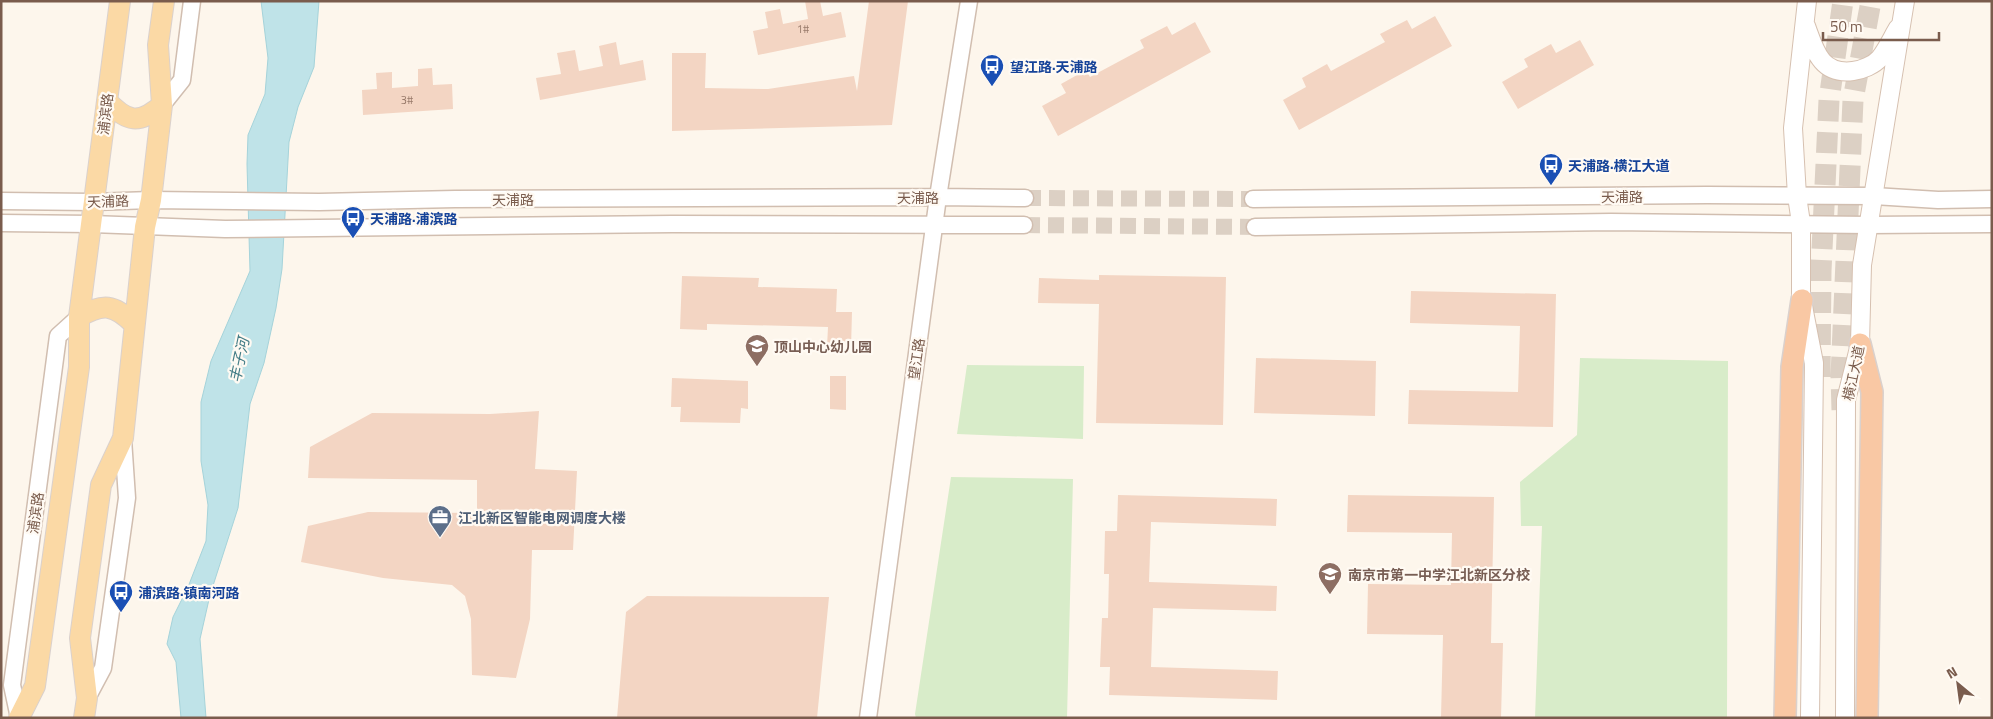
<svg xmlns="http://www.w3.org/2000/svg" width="1993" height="719" font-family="'Titillium Web','Noto Sans SC',sans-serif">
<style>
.green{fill:#d8ecc9}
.water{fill:#bfe3e8;stroke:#a5d3da}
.building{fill:#f3d5c3}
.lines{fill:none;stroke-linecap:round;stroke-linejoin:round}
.tertiary-tunnel{stroke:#dcd0c4;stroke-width:16;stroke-dasharray:16 8;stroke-linecap:butt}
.trunk-tunnel{stroke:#dcd0c4;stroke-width:21;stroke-dasharray:21 11;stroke-linecap:butt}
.tertiary-casing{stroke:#d1beb0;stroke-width:19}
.secondary-casing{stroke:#d6c0b0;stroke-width:20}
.primary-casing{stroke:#dad1cd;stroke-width:22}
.trunk-casing{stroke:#dad1cd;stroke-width:24}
.tertiary{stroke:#fff;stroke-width:16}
.secondary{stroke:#fff;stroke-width:18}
.primary{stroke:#fbd9a5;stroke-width:20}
.trunk{stroke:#f9c8a4;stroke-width:21}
.labels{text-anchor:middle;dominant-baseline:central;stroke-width:4.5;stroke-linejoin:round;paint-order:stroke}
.number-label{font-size:11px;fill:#987a6a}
.transit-label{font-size:14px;font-weight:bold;fill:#164399;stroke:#fffaf3;text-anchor:start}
.street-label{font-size:14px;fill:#7a5c4d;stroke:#fffaf3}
.education-label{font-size:14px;font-weight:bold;fill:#785e54;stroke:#fffaf3;text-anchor:start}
.service-label{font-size:14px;font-weight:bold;fill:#4e5e75;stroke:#fffaf3;text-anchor:start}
.water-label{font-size:15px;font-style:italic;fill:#437c86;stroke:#fffaf3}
</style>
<rect width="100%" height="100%" fill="#fdf6ec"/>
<!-- green -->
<path class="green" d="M 1580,358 L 1728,361 L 1727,718 L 1535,718 L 1542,526 L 1521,526 L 1520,482 L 1577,435 Z
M 967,365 L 1084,366 L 1083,439 L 957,434 Z
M 951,477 L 1073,479 L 1067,718 L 916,718 L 915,714 Z"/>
<!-- water -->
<path class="water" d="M 261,1 L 319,1 L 314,67 L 298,107 L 289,142 L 282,269 L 276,308 L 264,363 L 250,404 L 238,508 L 210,595 L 200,639 L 206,718 L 181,718 L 176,662 L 167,644 L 173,617 L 188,587 L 206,541 L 208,505 L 201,461 L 201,402 L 211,361 L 250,271 L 247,164 L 248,135 L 265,94 L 268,58 Z"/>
<!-- building -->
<path class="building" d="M 805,1 L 820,1 L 823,16 L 841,12 L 846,37 L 758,55 L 753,31 L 768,28 L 765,12 L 780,9 L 783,24 L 808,19 Z
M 869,1 L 908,1 L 892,125 L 672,131 L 672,53 L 706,53 L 705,88 L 768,89 L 854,76 L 857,91 Z
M 1435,16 L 1452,46 L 1299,130 L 1283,100 L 1306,87 L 1302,78 L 1327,64 L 1331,71 L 1385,42 L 1380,34 L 1407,20 L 1412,29 Z
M 1195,22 L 1211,52 L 1058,136 L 1042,106 L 1066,93 L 1061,84 L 1086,70 L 1090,77 L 1144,48 L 1140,40 L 1167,26 L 1172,35 Z
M 1580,40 L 1594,65 L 1518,109 L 1502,82 L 1528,67 L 1524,59 L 1551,44 L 1556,53 Z
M 616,42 L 620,65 L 643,60 L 646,80 L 540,100 L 536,78 L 561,74 L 557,53 L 575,50 L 579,71 L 603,66 L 599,46 Z
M 432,68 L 433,85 L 452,84 L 453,109 L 363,115 L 362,90 L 377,89 L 376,73 L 392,72 L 392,88 L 418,86 L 418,69 Z
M 1099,275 L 1226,277 L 1223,425 L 1096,423 L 1099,304 L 1038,303 L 1039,278 L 1099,280 Z
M 682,276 L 759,278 L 758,287 L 837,289 L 836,312 L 852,312 L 851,348 L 827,347 L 828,327 L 707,324 L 707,330 L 680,329 Z
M 1411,291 L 1556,294 L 1553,427 L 1408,424 L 1409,390 L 1518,392 L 1520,326 L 1410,323 Z
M 1256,358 L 1376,361 L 1375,416 L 1254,413 Z
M 830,376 L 846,376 L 846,410 L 830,409 Z
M 672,378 L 748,381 L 748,409 L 741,408 L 740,423 L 680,422 L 681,407 L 671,407 Z
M 539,411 L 535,469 L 577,471 L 573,550 L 532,550 L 530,619 L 516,678 L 472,675 L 471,619 L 465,596 L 452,585 L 383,578 L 301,562 L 308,526 L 368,512 L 477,513 L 477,480 L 308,478 L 310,447 L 372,413 L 490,414 Z
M 1118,495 L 1277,499 L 1276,526 L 1151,522 L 1149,582 L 1277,586 L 1276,611 L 1153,608 L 1151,667 L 1278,671 L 1277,700 L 1109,695 L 1110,667 L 1100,667 L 1102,618 L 1108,618 L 1109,574 L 1104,574 L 1105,531 L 1117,531 Z
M 1348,495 L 1494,497 L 1491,643 L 1503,643 L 1501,718 L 1441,718 L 1443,635 L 1367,634 L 1368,584 L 1451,585 L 1452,533 L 1347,532 Z
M 647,596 L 829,597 L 817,718 L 617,718 L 626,612 Z"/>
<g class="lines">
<!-- tertiary-tunnel -->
<path class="tertiary-tunnel" d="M 1025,198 L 1253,199
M 1024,225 L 1255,227"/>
<!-- trunk-tunnel -->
<path class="trunk-tunnel" d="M 1820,377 L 1821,271 L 1829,100 L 1843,1
M 1842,410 L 1841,376 L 1853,100 L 1871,1"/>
<!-- tertiary casing -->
<g class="tertiary-casing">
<path id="tertiary" d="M 162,105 L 182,80 L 192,1
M 1253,199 L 1707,195 L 1874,196 L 1938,200 L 1992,199
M 1,201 L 93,202 L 151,200 L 319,202 L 455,199 L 938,197 L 1025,198
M 1,223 L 92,224 L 225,229 L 672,224 L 1024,225
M 1255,227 L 1611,222 L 1869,225 L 1992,224
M 87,698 L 103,668 L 127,498 L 123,439
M 19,718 L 12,685 L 58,336 L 79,317
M 868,718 L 938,197 L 969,1"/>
</g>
<!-- secondary casing -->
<g class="secondary-casing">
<path id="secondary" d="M 1807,1 L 1793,128 L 1797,196 L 1801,223 L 1801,296 L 1814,363 L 1810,718
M 1806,26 C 1815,51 1821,75 1853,71 C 1862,70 1874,65 1880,58 C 1887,49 1892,38 1898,28
M 1845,718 L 1846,400 L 1860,344 L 1862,265 L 1905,1"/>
</g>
<!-- primary casing -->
<g class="primary-casing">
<path id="primary" d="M 107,101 C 127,122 139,125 162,105
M 79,317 C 103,303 114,304 134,324
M 19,718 L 35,686 L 79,367 L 79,317 L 120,1
M 84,718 L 87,698 L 80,638 L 101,485 L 123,438 L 145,227 L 151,200 L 162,105 L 158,45 L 164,1"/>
</g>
<!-- trunk casing -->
<g class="trunk-casing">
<path id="trunk" d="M 1860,344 L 1872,392 L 1867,718
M 1785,718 L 1792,367 L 1802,300"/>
</g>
<!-- tertiary -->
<use href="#tertiary" class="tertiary"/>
<!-- secondary -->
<use href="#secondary" class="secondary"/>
<!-- primary -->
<use href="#primary" class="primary"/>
<!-- trunk -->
<use href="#trunk" class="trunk"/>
</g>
<!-- icons -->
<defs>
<g id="bus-pin" transform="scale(1.25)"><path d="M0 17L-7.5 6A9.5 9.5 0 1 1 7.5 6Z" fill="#1a4fb4" stroke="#fffaf3"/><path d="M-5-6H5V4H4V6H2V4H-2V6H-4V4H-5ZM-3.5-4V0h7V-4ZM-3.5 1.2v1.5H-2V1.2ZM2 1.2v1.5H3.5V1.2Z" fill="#fff"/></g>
<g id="school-pin" transform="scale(1.25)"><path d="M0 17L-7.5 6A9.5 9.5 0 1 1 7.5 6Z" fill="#8d6e63" stroke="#fffaf3"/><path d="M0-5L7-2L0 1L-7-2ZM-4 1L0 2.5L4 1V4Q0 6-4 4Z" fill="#fff"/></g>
<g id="office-pin" transform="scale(1.25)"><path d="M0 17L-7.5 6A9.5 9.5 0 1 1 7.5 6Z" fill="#5c6f8a" stroke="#fffaf3"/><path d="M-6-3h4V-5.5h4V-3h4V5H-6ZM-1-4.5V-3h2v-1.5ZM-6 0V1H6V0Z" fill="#fff"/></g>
</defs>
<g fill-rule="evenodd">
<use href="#bus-pin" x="992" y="66"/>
<use href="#bus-pin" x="1551" y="165"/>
<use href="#bus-pin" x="353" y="218"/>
<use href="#school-pin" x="757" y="346"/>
<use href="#office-pin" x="440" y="517"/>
<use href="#school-pin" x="1330" y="574"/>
<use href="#bus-pin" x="121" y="592"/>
</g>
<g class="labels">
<!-- number labels -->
<g class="number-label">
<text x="803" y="29">1#</text>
<text x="407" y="100">3#</text>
</g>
<!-- transit labels -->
<g class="transit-label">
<text x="1010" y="66">望江路·天浦路</text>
<text x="1568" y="165">天浦路·横江大道</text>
<text x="370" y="218">天浦路·浦滨路</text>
<text x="138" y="592">浦滨路·镇南河路</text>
</g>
<!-- street labels -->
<g class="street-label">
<text transform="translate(105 114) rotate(-83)">浦滨路</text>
<text x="1622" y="196">天浦路</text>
<text x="918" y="197">天浦路</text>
<text x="513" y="199">天浦路</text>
<text transform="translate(108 201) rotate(-2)">天浦路</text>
<text transform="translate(916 359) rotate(-82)">望江路</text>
<text transform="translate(1853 373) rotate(-78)">横江大道</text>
<text transform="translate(35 513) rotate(-82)">浦滨路</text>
</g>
<!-- education labels -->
<g class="education-label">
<text x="774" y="346">顶山中心幼儿园</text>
<text x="1348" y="574">南京市第一中学江北新区分校</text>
</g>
<!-- service labels -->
<g class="service-label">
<text x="458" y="517">江北新区智能电网调度大楼</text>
</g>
<!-- water labels -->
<g class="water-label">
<text transform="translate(239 360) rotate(-78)">丰子河</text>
</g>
</g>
<!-- border -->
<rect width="1993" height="719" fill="none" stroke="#7a5c4d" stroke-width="5"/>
<!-- north arrow -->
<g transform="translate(1958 684) rotate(331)" stroke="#fffaf3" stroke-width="4" paint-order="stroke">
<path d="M0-4L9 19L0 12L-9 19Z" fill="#7a5c4d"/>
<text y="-8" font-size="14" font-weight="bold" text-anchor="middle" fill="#7a5c4d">N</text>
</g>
<!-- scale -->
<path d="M1823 32v8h116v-8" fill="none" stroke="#7a5c4d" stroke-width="2.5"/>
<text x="1830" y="32" font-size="15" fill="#7a5c4d" stroke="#fffaf3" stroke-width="4" paint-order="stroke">50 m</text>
</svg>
